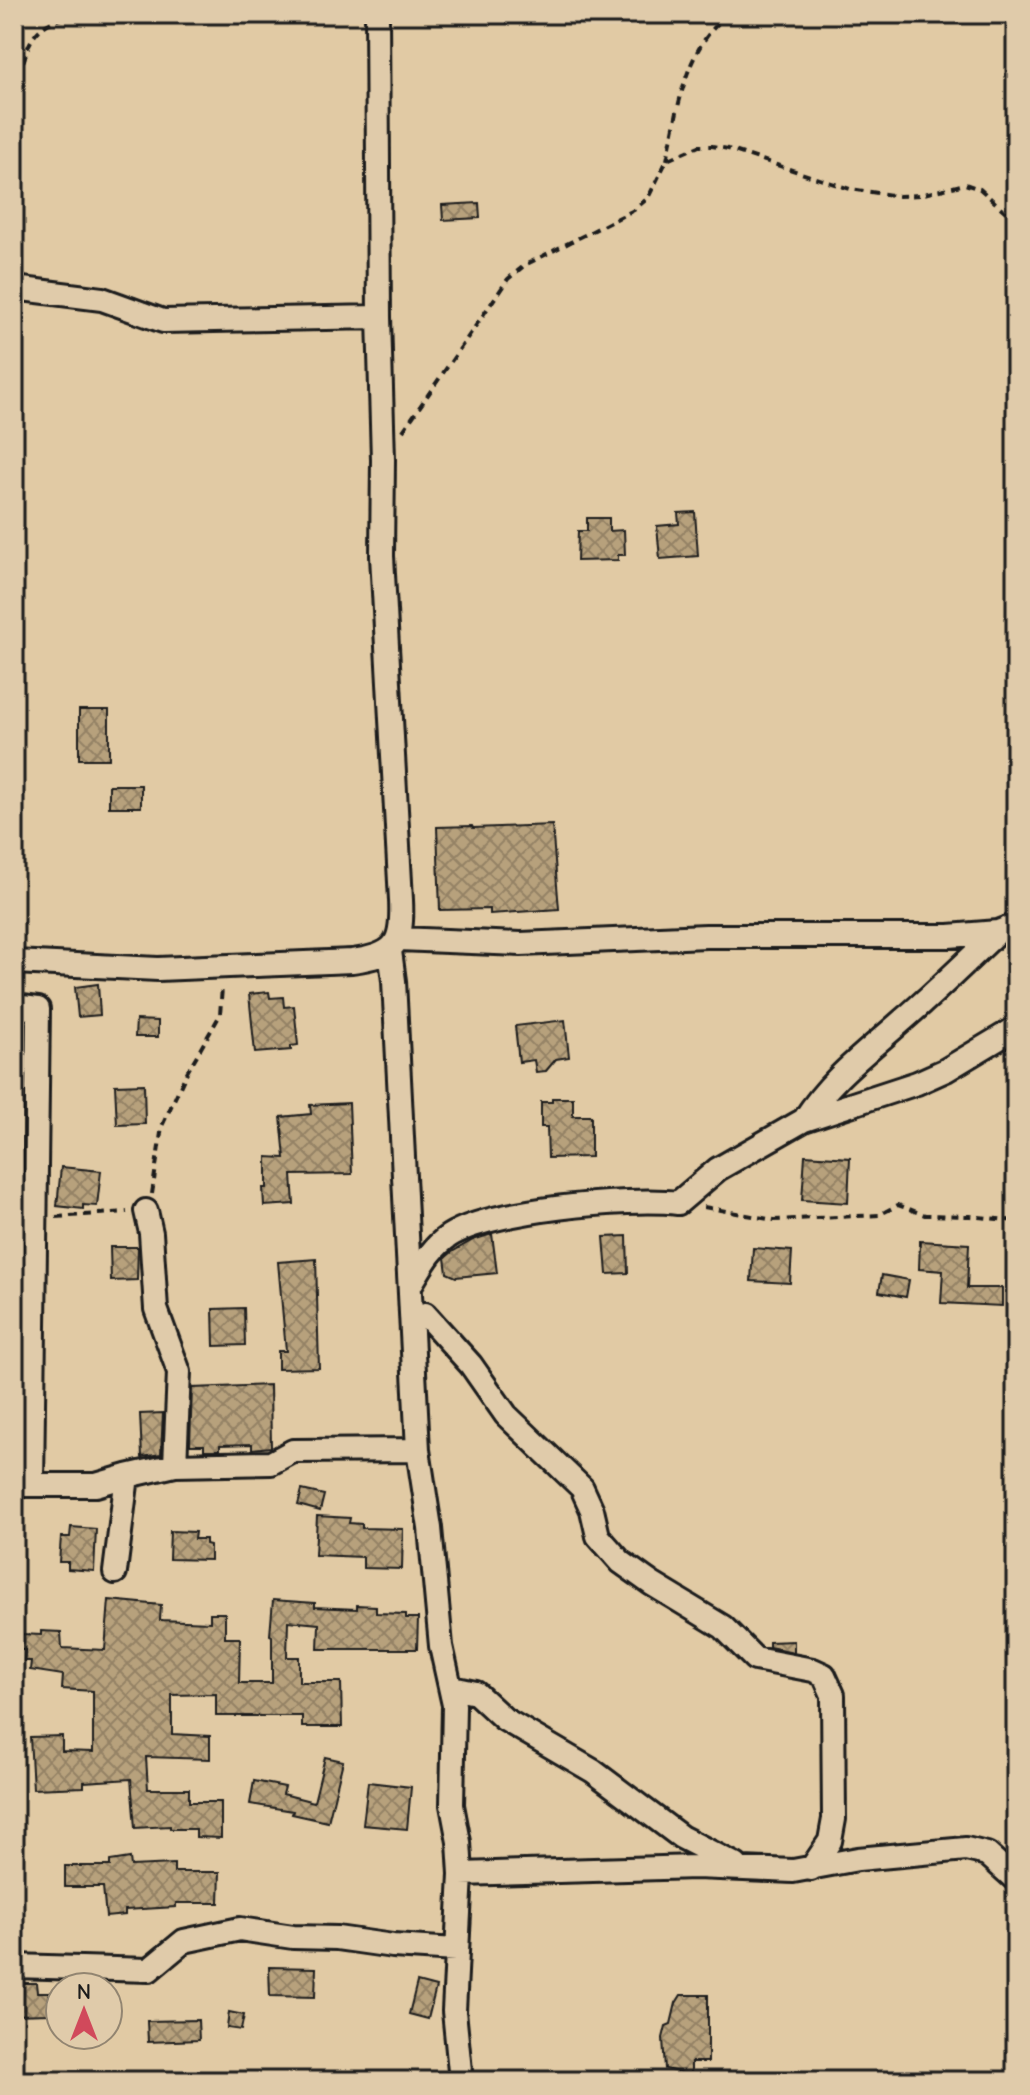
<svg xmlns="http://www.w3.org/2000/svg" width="1030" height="2095" font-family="'Comic Neue',sans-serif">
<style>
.building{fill:url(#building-cross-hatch);stroke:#1c1c1c;stroke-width:2}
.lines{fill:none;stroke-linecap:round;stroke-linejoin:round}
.minor-casing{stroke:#1c1c1c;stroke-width:28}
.path{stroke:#1c1c1c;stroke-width:4;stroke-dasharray:8 6;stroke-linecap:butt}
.minor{stroke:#e0cbaa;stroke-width:22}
</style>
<defs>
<pattern id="building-cross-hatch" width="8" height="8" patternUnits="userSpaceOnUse" patternTransform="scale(2)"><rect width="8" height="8" fill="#b7a17c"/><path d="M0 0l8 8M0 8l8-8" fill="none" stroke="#948265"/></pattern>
</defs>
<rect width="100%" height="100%" fill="#e1caa4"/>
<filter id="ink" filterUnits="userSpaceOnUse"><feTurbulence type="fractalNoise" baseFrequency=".0125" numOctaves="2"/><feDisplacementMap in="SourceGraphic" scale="16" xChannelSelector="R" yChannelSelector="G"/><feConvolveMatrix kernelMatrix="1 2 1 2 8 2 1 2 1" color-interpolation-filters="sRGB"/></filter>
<g filter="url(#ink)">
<!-- building -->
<path class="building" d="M 479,203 L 480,218 L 443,220 L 442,205 Z
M 695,512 L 698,556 L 660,559 L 657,526 L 679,524 L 678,513 Z
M 587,518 L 609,518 L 609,531 L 624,530 L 625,555 L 618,555 L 618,560 L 577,561 L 578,531 L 587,531 Z
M 79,710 L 109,710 L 109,759 L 79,759 Z
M 109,785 L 141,785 L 141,807 L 109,807 Z
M 552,825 L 559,909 L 490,914 L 490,909 L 440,910 L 437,827 L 472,826 L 473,828 Z
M 98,984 L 100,1015 L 78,1017 L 75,987 Z
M 269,992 L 270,998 L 283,997 L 284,1007 L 294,1006 L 298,1045 L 291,1046 L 291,1050 L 255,1053 L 249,994 Z
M 136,1020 L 158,1021 L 158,1037 L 135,1037 Z
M 565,1020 L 569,1057 L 556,1059 L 546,1071 L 536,1072 L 534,1060 L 519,1062 L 515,1026 Z
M 144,1084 L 145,1124 L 117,1125 L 115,1085 Z
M 552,1098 L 573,1098 L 573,1116 L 591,1116 L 591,1157 L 548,1158 L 547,1127 L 541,1127 L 541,1102 L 552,1102 Z
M 349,1103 L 352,1174 L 292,1175 L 294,1204 L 264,1206 L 263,1188 L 267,1188 L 267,1157 L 285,1158 L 281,1117 L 311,1114 L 310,1105 Z
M 805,1155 L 850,1158 L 848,1203 L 802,1200 Z
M 61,1167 L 101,1171 L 97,1206 L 83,1205 L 83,1209 L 57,1206 Z
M 492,1234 L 497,1273 L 456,1277 L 447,1273 L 445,1258 L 452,1252 L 473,1240 Z
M 627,1236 L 628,1273 L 607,1274 L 604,1237 Z
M 920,1241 L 969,1244 L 967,1288 L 1002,1288 L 1002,1306 L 941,1303 L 943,1271 L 919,1269 Z
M 110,1247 L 138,1247 L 137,1280 L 111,1281 Z
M 753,1248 L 792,1251 L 790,1283 L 751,1281 Z
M 316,1259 L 319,1368 L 278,1369 L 278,1351 L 286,1351 L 278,1262 Z
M 882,1275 L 909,1280 L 906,1297 L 879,1292 Z
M 244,1308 L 245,1345 L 214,1346 L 213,1309 Z
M 270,1385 L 271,1447 L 252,1449 L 252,1444 L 220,1445 L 220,1450 L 204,1450 L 204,1445 L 190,1445 L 192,1388 Z
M 163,1413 L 161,1454 L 142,1457 L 140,1414 Z
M 302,1490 L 324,1495 L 320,1511 L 298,1505 Z
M 317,1516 L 350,1518 L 349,1523 L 362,1524 L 362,1528 L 403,1529 L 402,1569 L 363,1568 L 363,1557 L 315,1555 Z
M 71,1527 L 96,1529 L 94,1571 L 68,1569 L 68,1562 L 59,1562 L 61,1537 L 70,1537 Z
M 170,1531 L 195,1532 L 194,1539 L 206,1539 L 206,1544 L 210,1545 L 210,1560 L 169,1559 Z
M 109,1600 L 161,1605 L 160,1620 L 210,1622 L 210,1613 L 225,1613 L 225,1638 L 240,1638 L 239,1683 L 272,1683 L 272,1636 L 270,1635 L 273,1600 L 315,1603 L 315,1607 L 335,1608 L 357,1609 L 357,1605 L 376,1606 L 376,1613 L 406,1614 L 406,1618 L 418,1618 L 417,1649 L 318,1649 L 319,1624 L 288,1621 L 287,1657 L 299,1657 L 299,1682 L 341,1682 L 342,1727 L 302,1727 L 302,1716 L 216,1716 L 216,1694 L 172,1695 L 172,1734 L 210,1736 L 210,1759 L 146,1757 L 148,1789 L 189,1789 L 189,1802 L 221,1802 L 221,1838 L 196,1837 L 196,1829 L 170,1829 L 170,1826 L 135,1828 L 131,1779 L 84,1782 L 84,1787 L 33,1789 L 30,1737 L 62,1736 L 62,1751 L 93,1752 L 93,1691 L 62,1689 L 63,1675 L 30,1670 L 31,1661 L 24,1661 L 25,1650 L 21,1650 L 22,1634 L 41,1635 L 41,1631 L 61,1632 L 62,1648 L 105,1650 Z
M 794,1641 L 794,1652 L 769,1647 L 769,1642 Z
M 325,1757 L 343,1761 L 328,1822 L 292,1814 L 293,1811 L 250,1804 L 254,1781 L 285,1787 L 283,1794 L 314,1802 Z
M 368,1782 L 411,1787 L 407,1829 L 363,1825 Z
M 130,1858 L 131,1866 L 174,1864 L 174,1872 L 220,1872 L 219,1903 L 176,1903 L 176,1907 L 125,1910 L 125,1915 L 106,1917 L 103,1887 L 65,1887 L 65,1866 L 110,1866 L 110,1861 Z
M 269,1967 L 316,1968 L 315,1997 L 270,1996 Z
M 417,1982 L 436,1987 L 428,2019 L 409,2014 Z
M 14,1983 L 36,1983 L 37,1992 L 49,1992 L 49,2014 L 14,2015 Z
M 681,1995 L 708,1995 L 708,2062 L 691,2062 L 691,2075 L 665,2069 L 663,2038 L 666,2026 L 671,2024 L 676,2003 Z
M 229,2012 L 244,2015 L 241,2030 L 227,2028 Z
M 198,2020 L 199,2040 L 148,2042 L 147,2021 Z"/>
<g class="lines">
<!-- minor casing -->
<g class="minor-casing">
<path id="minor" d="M 14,288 L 102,299 L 163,321 L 379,317
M 399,939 L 521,944 L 706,936 L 949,936 L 998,932 L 1016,925
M 390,951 L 394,981 L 418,1450 L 430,1528 L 441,1646 L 454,1705 L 452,1805 L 459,1842 L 461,1874 L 454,2011 L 461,2081
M 14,962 L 158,969 L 352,961 C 396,955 403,944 401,900 L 382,556 L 383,460 L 379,317 L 377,14
M 14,1006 L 38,1009 L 32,1485
M 804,1120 C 832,1077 865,1054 903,1020 C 936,992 967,961 998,932
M 411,1284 C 422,1266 431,1248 449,1236 C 488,1210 630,1197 678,1203 L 718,1169 L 804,1120 L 917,1083 L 946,1070 L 1016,1028
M 425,1314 L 471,1365 L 506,1415 L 582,1488 L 592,1510 L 598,1536 L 621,1562 L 652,1584 L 723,1627 L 755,1659 L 813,1670 L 824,1675 L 833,1695 L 834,1819 L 830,1841 L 811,1869
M 175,1465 L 271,1463 L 293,1451 L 418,1450
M 14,1485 L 96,1485 L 127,1476
M 115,1572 L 127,1476 L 175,1465 L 179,1372 L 156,1309 L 151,1233 L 146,1211
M 452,1688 L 476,1693 L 504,1719 L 593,1771 L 681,1837 L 736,1865
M 461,1874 L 696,1867 L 793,1871 L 858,1859 L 966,1849 L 987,1854 L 1016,1880
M 14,1966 L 149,1970 L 184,1941 L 240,1929 L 293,1937 L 337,1938 L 393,1946 L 456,1950"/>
</g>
<!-- path -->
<path class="path" d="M 14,72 C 23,66 24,60 27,50 C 36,25 54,19 78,14
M 667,160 C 679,107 683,49 729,14
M 403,431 L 508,279 L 525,265 L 634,210 L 648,198 L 667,160 L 699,146 L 712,146 L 728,149 L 850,189 L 899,196 L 920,195 L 965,184 L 980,189 L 1016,221
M 152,1194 L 162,1126 L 186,1074 L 220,1015 L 222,987
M 704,1207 L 774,1220 L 879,1215 L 898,1205 L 925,1215 L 970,1216 L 1016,1221
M 56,1217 L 127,1212"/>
<!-- minor -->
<use href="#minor" class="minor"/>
</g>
</g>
<!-- margin -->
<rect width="1030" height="2095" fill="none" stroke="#e0cbaa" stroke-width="48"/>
<rect x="24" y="24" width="982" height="2047" fill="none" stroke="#1c1c1c" stroke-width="3" filter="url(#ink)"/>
<!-- north arrow -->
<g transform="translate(84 2011)"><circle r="38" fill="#e0cbaa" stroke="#928571" stroke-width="2"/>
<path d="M0-6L14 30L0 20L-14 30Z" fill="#d1495b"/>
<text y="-12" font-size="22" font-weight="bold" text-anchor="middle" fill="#1c1c1c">N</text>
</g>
</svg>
